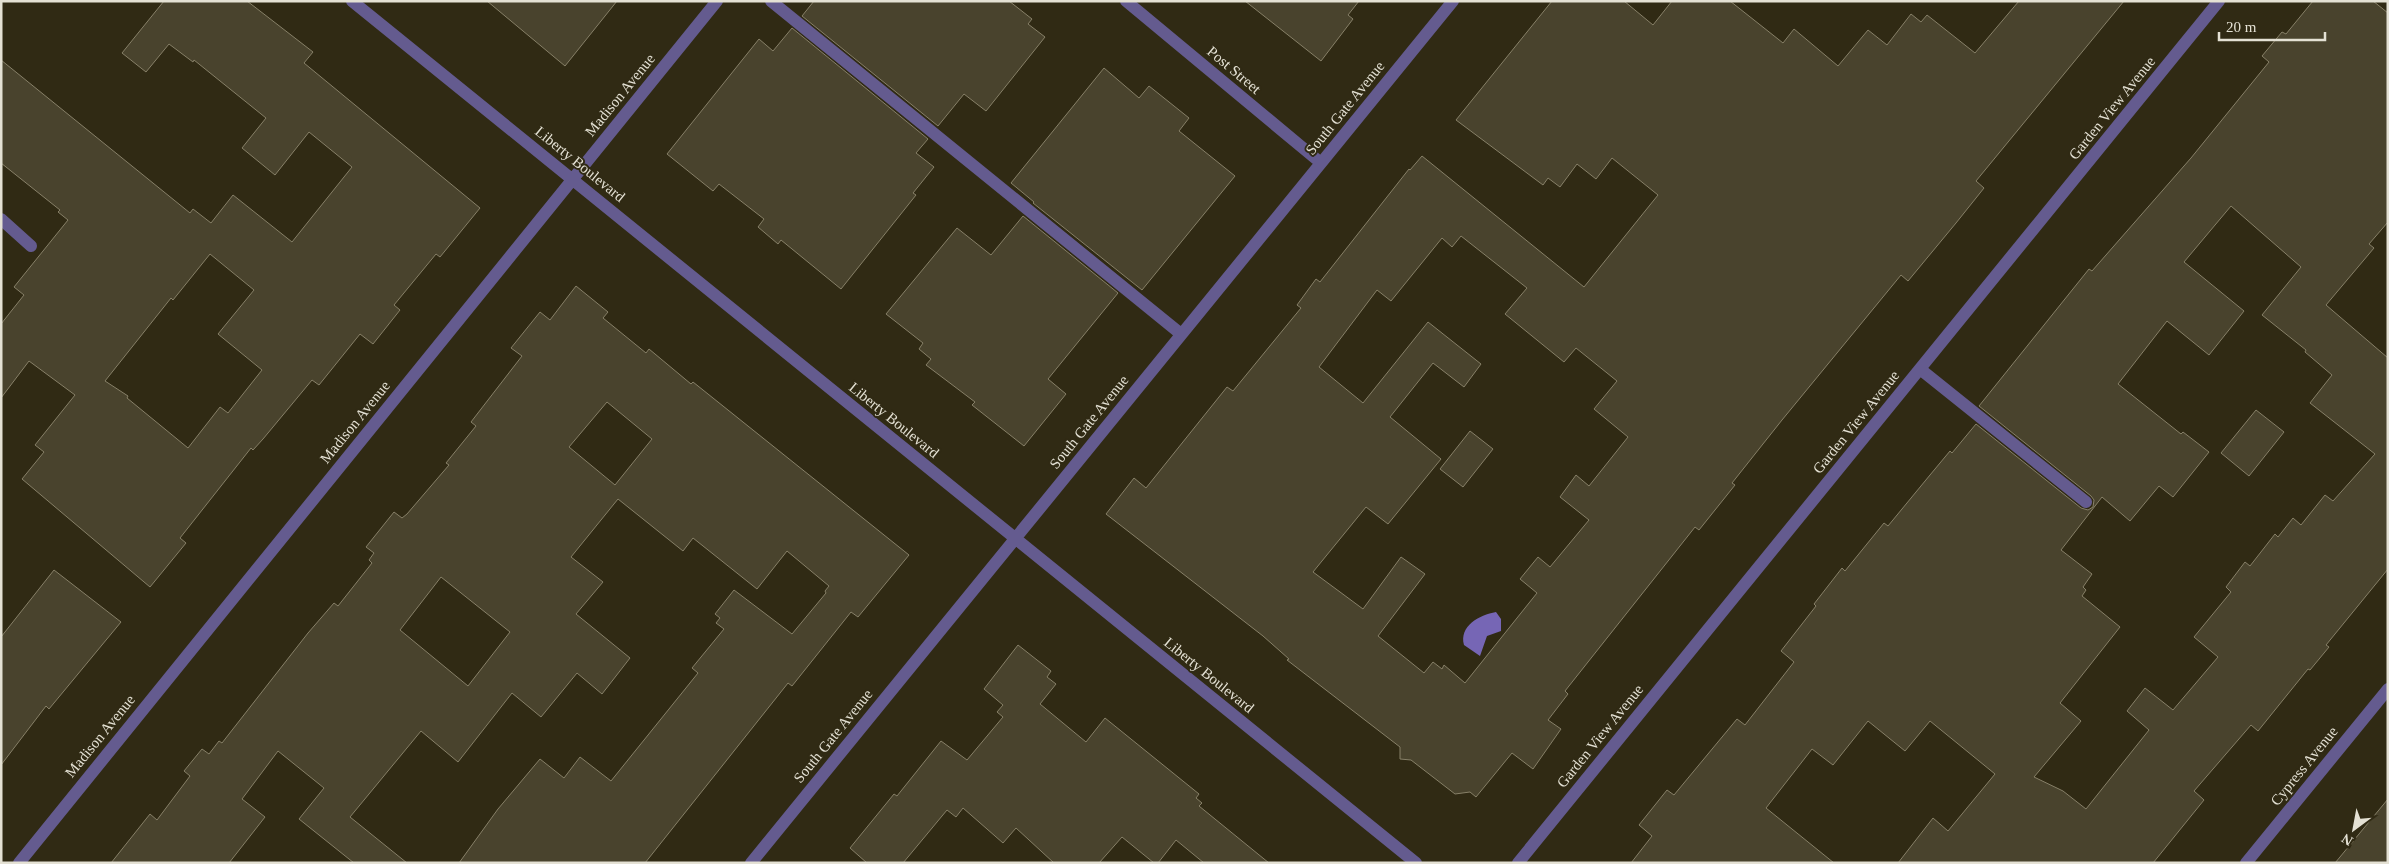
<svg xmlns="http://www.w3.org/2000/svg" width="2389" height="864" font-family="'Times New Roman',serif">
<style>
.water{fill:#7666b5}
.building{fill:#49432d;stroke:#878068;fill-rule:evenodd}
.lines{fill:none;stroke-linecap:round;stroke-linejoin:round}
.minor{stroke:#645b8f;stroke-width:12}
.labels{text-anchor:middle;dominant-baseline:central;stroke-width:4;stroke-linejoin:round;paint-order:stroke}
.street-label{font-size:15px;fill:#e4e1d4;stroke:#302a14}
</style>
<rect width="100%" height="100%" fill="#302a14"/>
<!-- water -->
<path class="water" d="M 1496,612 L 1501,619 L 1501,631 L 1487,636 L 1480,656 L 1464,645 C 1459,626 1479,615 1496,612 Z"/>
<!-- building -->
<path class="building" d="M 164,1 L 247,1 L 313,52 L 304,63 L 480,208 L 440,257 L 436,254 L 394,305 L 400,310 L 373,344 L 360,334 L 319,385 L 312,380 L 263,439 L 253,450 L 251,448 L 180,538 L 186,543 L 150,587 L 22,479 L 44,452 L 35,445 L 75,395 L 29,361 L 1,398 L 1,324 L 24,295 L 14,287 L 68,220 L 58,212 L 60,210 L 1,163 L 1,60 L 190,213 L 193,209 L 211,223 L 233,195 L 292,242 L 352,167 L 309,132 L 275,175 L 242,148 L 266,118 L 194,60 L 193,62 L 169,44 L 146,72 L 122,53 ZM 210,254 L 254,290 L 218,334 L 262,370 L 228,413 L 220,407 L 188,448 L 127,398 L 128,396 L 105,381 L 171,298 L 173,300 Z
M 487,1 L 617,1 L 565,66 Z
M 814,1 L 1009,1 L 1032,19 L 1028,24 L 1045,37 L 986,111 L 964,94 L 938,126 L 802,16 Z
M 1245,1 L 1359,1 L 1348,15 L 1353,19 L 1321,61 Z
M 1552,1 L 1624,1 L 1653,25 L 1672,1 L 1730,1 L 1783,43 L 1794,29 L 1838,66 L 1868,30 L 1887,45 L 1911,14 L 1921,22 L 1927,15 L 1975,53 L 2019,1 L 2124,1 L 1976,181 L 1984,188 L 1956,223 L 1908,281 L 1901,275 L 1782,420 L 1732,483 L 1735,485 L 1699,530 L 1695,527 L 1565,691 L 1568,694 L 1548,720 L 1561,729 L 1533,769 L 1512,753 L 1476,797 L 1470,792 L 1455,794 L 1411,760 L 1400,759 L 1400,747 L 1287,660 L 1289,659 L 1263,636 L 1106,514 L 1134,478 L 1146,488 L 1227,387 L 1233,391 L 1301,308 L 1297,305 L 1316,279 L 1320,282 L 1409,169 L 1410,170 L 1422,156 L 1584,287 L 1658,195 L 1612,158 L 1596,179 L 1577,164 L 1560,187 L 1548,178 L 1543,185 L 1456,120 ZM 1461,236 L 1527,288 L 1505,314 L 1564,362 L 1576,348 L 1617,381 L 1594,409 L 1628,437 L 1589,486 L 1576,475 L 1560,497 L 1589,520 L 1550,567 L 1538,557 L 1520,579 L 1537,593 L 1465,683 L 1444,665 L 1442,669 L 1433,662 L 1424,673 L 1378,636 L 1425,574 L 1401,557 L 1363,609 L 1313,572 L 1366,507 L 1388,524 L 1441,459 L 1390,417 L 1433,363 L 1464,387 L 1481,364 L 1428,322 L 1363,403 L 1319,367 L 1377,290 L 1391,301 L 1442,238 L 1452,247 Z
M 2313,1 L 2373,1 L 2388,13 L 2388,222 L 2369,244 L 2374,248 L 2326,305 L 2388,358 L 2388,569 L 2326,645 L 2329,647 L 2310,670 L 2308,669 L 2258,731 L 2251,725 L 2194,791 L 2204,800 L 2153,863 L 1898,863 L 1933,818 L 1948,831 L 1995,774 L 1930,721 L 1905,751 L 1868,721 L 1833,765 L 1812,749 L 1766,808 L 1834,863 L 1631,863 L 1652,836 L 1639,825 L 1667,790 L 1674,795 L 1737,719 L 1745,725 L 1794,662 L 1781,651 L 1816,606 L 1814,604 L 1842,568 L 1845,571 L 1884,523 L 1888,526 L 1930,475 L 1950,451 L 1952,453 L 1976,424 L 2081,508 L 2088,510 L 2093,507 L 2094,500 L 2091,496 L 1979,406 L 2089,269 L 2092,271 L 2191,158 L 2269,62 L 2262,56 L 2282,32 L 2286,34 ZM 2231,206 L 2301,267 L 2262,315 L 2306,350 L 2305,352 L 2332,375 L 2310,403 L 2375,454 L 2333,501 L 2325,495 L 2301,525 L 2293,518 L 2278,537 L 2275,534 L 2250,566 L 2245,562 L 2226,587 L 2231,592 L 2194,637 L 2218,657 L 2173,710 L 2145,688 L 2127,711 L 2149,730 L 2086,809 L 2063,791 L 2034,777 L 2081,721 L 2060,703 L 2120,627 L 2082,596 L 2086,590 L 2083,587 L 2092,574 L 2061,550 L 2102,497 L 2130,521 L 2159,486 L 2173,497 L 2209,452 L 2183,432 L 2181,434 L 2118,384 L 2167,321 L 2209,355 L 2244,311 L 2184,262 Z
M 792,28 L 928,139 L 916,153 L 934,167 L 913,193 L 916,195 L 841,289 L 781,240 L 778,244 L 758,227 L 764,219 L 719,184 L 713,191 L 667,154 L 759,39 L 773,51 Z
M 1104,68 L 1139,98 L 1149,86 L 1189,118 L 1179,131 L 1235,176 L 1142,290 L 1033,203 L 1034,202 L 1011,183 Z
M 1023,216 L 1118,293 L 1048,379 L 1066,394 L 1024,446 L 972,405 L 975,402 L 926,365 L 931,359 L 919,349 L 923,343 L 886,314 L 957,228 L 991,255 Z
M 576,286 L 608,312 L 603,318 L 646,353 L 649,349 L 691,384 L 693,382 L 909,555 L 858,617 L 851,612 L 792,686 L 788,683 L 645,863 L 459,863 L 498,809 L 540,759 L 564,778 L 580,757 L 611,781 L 698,673 L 692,668 L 724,629 L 716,623 L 720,618 L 715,614 L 734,590 L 792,634 L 826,593 L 825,591 L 829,586 L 787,551 L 757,589 L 693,538 L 683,551 L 618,499 L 571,557 L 603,582 L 576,614 L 630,658 L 602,694 L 577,673 L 541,717 L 512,693 L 458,762 L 421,731 L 350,817 L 407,863 L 354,863 L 299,819 L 324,788 L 278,751 L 242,799 L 265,817 L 229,863 L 111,863 L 150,814 L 157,820 L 190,776 L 184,771 L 202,749 L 209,754 L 219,741 L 222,743 L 308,633 L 334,603 L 338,606 L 372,563 L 369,560 L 374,553 L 366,547 L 394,512 L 402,518 L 407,514 L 449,465 L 446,463 L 476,426 L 471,422 L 522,356 L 511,348 L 540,312 L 550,320 ZM 607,402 L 652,439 L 615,485 L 569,447 ZM 441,577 L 510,632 L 468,686 L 400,630 Z
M 2256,410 L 2284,432 L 2249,476 L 2221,453 Z
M 1470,431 L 1493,449 L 1463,487 L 1440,469 Z
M 54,570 L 121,622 L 49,709 L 46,706 L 1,765 L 1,637 Z
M 1018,645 L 1051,671 L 1047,677 L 1056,684 L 1040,704 L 1086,742 L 1105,718 L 1199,794 L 1196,798 L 1202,803 L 1199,806 L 1269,863 L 1204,863 L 1176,840 L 1158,863 L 1154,863 L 1122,837 L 1099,863 L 1054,863 L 1016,828 L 1003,843 L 963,808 L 956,817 L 947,810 L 903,863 L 867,863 L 850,848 L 894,794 L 897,796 L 941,741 L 967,760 L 1003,717 L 997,712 L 1003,705 L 984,689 Z
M 2388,799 L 2388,863 L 2335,863 Z"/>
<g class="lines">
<!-- minor -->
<path class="minor" d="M 352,1 L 1416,863
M 771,1 L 1181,334
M 1126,1 L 1321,163
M 1,219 L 31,246
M 1920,369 L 2086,502
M 19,863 L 717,1
M 751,863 L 1453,1
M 1518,863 L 2219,1
M 2246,863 L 2388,689"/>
</g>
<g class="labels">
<!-- street labels -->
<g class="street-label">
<text transform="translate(1234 70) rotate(40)">Post Street</text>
<text transform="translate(620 95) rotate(-51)">Madison Avenue</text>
<text transform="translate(1345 108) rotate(-51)">South Gate Avenue</text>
<text transform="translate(2112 108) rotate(-51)">Garden View Avenue</text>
<text transform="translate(580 164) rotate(39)">Liberty Boulevard</text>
<text transform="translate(894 420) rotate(39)">Liberty Boulevard</text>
<text transform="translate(355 422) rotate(-51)">Madison Avenue</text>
<text transform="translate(1089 422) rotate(-51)">South Gate Avenue</text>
<text transform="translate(1856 422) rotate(-51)">Garden View Avenue</text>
<text transform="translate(1209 675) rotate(39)">Liberty Boulevard</text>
<text transform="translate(100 736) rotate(-51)">Madison Avenue</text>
<text transform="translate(833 736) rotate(-51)">South Gate Avenue</text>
<text transform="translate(1600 736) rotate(-51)">Garden View Avenue</text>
<text transform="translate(2304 766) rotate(-51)">Cypress Avenue</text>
</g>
</g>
<!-- border -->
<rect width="2389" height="864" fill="none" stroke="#e4e1d4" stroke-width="5"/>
<!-- north arrow -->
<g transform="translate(2354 829) rotate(212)" stroke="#302a14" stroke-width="4" paint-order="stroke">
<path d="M0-4L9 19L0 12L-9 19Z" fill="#e4e1d4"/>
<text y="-8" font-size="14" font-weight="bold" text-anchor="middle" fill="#e4e1d4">N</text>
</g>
<!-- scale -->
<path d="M2219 32v8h106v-8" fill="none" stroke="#e4e1d4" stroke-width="2.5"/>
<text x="2226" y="32" font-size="15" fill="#e4e1d4" stroke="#302a14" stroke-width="4" paint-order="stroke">20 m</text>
</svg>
